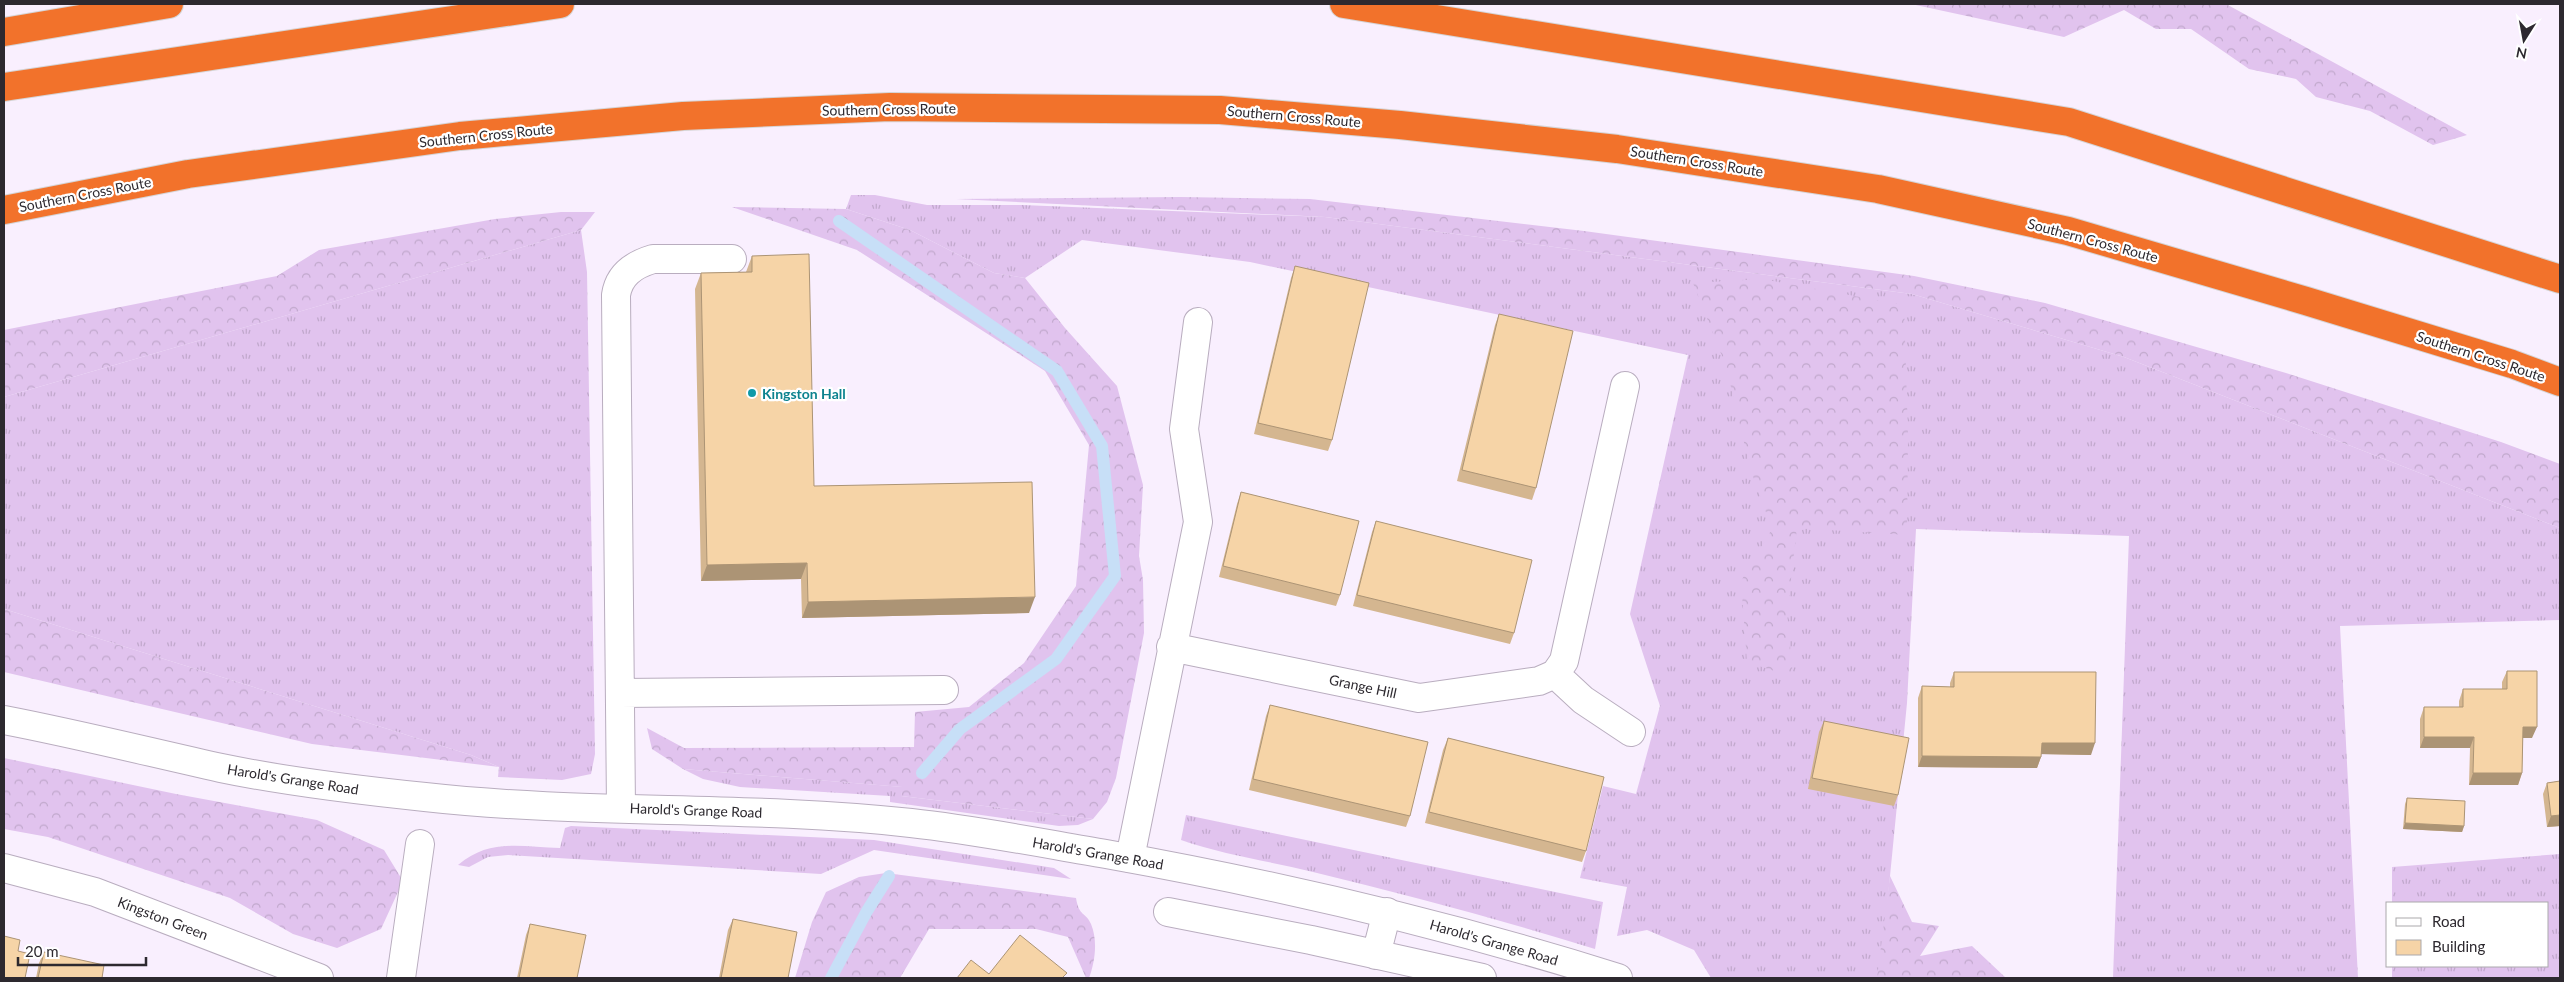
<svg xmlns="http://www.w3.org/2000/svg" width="2564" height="982" font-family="Lato,sans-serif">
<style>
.grass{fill:url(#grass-tufts)}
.forest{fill:url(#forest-crowns)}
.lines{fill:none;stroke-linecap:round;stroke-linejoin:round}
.stream{stroke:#c7dff7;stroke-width:12}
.minor-casing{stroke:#b9adbf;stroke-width:30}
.tertiary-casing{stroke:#b9adbf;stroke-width:30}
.motorway-casing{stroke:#d5d4d5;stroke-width:30}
.minor{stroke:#fff;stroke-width:28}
.tertiary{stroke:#fff;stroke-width:28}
.motorway{stroke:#f2722b;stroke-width:28}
.wall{fill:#d4b690}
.shaded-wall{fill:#ac9475}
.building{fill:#f6d4a7;stroke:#ac9475}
.culture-dot{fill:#0f9aa8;stroke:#fff;stroke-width:2}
.labels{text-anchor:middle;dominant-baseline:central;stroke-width:4.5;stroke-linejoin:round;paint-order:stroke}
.street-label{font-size:14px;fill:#2d292f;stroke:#fff}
.culture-label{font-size:14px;font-weight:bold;fill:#0d838f;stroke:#fff;text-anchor:start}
</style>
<defs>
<pattern id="grass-tufts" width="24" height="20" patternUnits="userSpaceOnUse" patternTransform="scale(1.25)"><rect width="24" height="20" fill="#e1c3ee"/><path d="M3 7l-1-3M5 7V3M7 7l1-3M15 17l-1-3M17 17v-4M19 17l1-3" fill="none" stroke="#c1a8cc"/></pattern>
<pattern id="forest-crowns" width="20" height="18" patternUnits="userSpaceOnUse" patternTransform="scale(1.25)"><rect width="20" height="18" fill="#e1c3ee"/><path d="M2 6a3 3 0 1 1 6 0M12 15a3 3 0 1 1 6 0" fill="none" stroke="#c1a8cc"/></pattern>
</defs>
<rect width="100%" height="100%" fill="#f9effe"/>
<!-- grass -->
<path class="grass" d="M 851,195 L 875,195 L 927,205 L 1022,205 L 1325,217 L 1912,294 L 2124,357 L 2560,528 L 2560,620 L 2340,626 L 2358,978 L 2113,978 L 2129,536 L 1916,529 L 1907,703 L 1880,978 L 1711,978 L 1694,950 L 1647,930 L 1617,936 L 1627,887 L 1580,878 L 1603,786 L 1636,794 L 1660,706 L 1630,614 L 1688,355 L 1250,262 L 1082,240 L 1025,278 L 994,273 L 910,230 L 846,209 Z
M 581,230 L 587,272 L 595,754 L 591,774 L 562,780 L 498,777 L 499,767 L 471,755 L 4,609 L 4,397 Z
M 683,769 L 903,787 L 901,796 L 1093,819 L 1078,825 L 1059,826 L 890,802 L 890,796 L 740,787 L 703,779 Z
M 1186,815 L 1603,902 L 1595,949 C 1502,920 1408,895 1313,872 C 1269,861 1224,855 1181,840 Z
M 571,826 L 874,840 L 1054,868 L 1071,879 L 874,850 L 821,874 L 508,855 L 488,857 L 469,867 L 458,865 C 490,838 521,847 560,848 L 565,828 Z
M 2560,854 L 2560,978 L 2392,978 L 2392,966 L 2548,966 L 2548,903 L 2392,903 L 2392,867 Z"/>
<!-- forest -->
<path class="forest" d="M 1911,4 L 2226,4 L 2467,135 L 2433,145 L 2370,111 L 2316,97 L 2296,79 L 2249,69 L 2191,29 L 2156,29 L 2124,10 L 2064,37 Z
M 1181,197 L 1310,199 L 1584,231 L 1914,276 L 2045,303 L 2286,373 L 2501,442 L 2560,464 L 2560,528 L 2124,357 L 1912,294 L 1325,217 L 956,199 Z
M 732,207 L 846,209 L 910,230 L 994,273 L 1025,278 L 1065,328 L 1117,386 L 1143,485 L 1139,556 L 1143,580 L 1144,633 L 1116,778 L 1107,802 L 1093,819 L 901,796 L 902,787 L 683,769 L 652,749 L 647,728 L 684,748 L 914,747 L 915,712 L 969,707 L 1024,663 L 1076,586 L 1089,445 L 1045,371 L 857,250 Z
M 561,212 L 595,212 L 581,230 L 4,397 L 4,330 L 277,276 L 319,250 L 495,219 Z
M 1762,279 L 1904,305 L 1908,436 L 1907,535 L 1797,528 L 1787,613 L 1793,677 L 1747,662 L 1741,581 L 1772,529 L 1750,468 L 1726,366 L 1693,283 Z
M 4,609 L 471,755 L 499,767 L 312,744 L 4,672 Z
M 4,758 L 176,794 L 317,820 L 384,850 L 403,881 L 381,929 L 337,948 L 293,934 L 230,898 L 48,837 L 4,829 Z
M 886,873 L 1076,898 C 1079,917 1086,912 1091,924 C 1098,941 1095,962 1089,978 L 1086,978 L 1068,937 L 1036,929 L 929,929 L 900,978 L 795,978 L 812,922 L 826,892 L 859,877 Z
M 1890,876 L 1912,922 L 1939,926 L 1920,956 L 1972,946 L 2006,978 L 1877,978 Z"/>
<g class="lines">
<!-- stream -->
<path class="stream" d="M 839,221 L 1057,371 L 1102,446 L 1115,576 L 1056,659 L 960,729 L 922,773
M 831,978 L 867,911 L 889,876"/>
<!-- minor casing -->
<g class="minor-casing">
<path id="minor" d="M 1171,647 L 1419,698 L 1539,681 L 1555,674 L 1583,700 L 1631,732
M 1555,674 L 1564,661 L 1568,643 L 1625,386
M 620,693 L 944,690
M 621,808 L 616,295 C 619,275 633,265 653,259 L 732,259
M 1130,858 L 1198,522 L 1184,429 L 1198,322
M 4,868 L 95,892 L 319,978
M 1168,912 L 1311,940 L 1482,978
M 1376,955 L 1387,912
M 401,978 L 420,844"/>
</g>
<!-- tertiary casing -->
<g class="tertiary-casing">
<path id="tertiary" d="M 4,720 C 77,734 149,752 221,768 C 288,782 357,790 425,797 C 586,815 749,805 911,823 C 976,830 1041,843 1106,854 C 1279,885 1450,925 1618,978"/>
</g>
<!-- motorway casing -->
<g class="motorway-casing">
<path id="motorway" d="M 1344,4 L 2069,122 L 2560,279
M 4,32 L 169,4
M 4,87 L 560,4
M 4,210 L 188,174 L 460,136 L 683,116 L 890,107 L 1220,110 L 1400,125 L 1617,149 L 1878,189 L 2068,231 L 2306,301 L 2512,364 L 2560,382"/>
</g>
<!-- minor -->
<use href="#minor" class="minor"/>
<!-- tertiary -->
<use href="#tertiary" class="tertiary"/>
<!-- motorway -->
<use href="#motorway" class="motorway"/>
</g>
<!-- wall -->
<path class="wall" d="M 752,256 L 814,486 L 1029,613 L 802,618 L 801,579 L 701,581 L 695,289 L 701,273 L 746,272 Z
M 1295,266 L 1332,440 L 1328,451 L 1254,434 L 1291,278 Z
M 1499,314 L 1536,488 L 1532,500 L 1457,481 L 1495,325 Z
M 1241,492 L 1340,595 L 1336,606 L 1219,577 L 1237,504 Z
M 1376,521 L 1514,633 L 1510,644 L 1353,606 L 1372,532 Z
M 2507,671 L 2532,738 L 2523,738 L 2522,773 L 2518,785 L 2469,785 L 2470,748 L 2420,748 L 2420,719 L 2424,707 L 2459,707 L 2459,701 L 2463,689 L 2502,689 L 2502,682 Z
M 1954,672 L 2091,755 L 2041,754 L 2041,757 L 2037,768 L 1918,767 L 1918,698 L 1922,686 L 1950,687 L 1950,683 Z
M 1270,705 L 1410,816 L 1406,827 L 1249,790 L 1266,716 Z
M 1824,721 L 1898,795 L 1894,806 L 1808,789 L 1819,732 Z
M 1448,738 L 1586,851 L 1582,862 L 1425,823 L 1443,750 Z
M 2560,781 L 2560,826 L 2547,827 L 2543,794 L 2547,783 Z
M 2407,798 L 2464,826 L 2462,832 L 2403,829 L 2405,804 Z
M 733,919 L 788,978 L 719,978 L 728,930 Z
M 530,924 L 577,978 L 517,978 L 526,935 Z
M 44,952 L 102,978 L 36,978 L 39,963 Z"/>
<!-- shaded-wall -->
<path class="shaded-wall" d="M 807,563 L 801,579 L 701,581 L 707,565 Z
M 1035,597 L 1029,613 L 802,618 L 808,602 Z
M 2523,727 L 2537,727 L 2532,738 L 2518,738 Z
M 2424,737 L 2474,737 L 2470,748 L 2420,748 Z
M 2042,743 L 2095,743 L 2091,755 L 2037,754 Z
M 1922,756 L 2041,757 L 2037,768 L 1918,767 Z
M 2473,773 L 2522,773 L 2518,785 L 2469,785 Z
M 2560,815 L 2560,826 L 2547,827 L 2551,816 Z
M 2405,823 L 2464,826 L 2462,832 L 2403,829 Z"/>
<!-- building -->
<path class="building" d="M 809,254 L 814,486 L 1032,482 L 1035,597 L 808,602 L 807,563 L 707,565 L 701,273 L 752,272 L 752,256 Z
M 1295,266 L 1369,283 L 1332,440 L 1258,423 Z
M 1499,314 L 1573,331 L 1536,488 L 1462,470 Z
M 1241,492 L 1359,521 L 1340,595 L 1223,566 Z
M 1376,521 L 1532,560 L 1514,633 L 1357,595 Z
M 2507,671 L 2537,671 L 2537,727 L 2523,727 L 2522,773 L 2473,773 L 2474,737 L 2424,737 L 2424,707 L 2463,707 L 2463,689 L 2507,689 Z
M 1954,672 L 2096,672 L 2095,743 L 2042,743 L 2041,757 L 1922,756 L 1922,686 L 1954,687 Z
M 1270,705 L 1428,742 L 1410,816 L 1253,779 Z
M 1824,721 L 1909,738 L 1898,795 L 1812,778 Z
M 1448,738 L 1604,777 L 1586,851 L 1429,812 Z
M 2560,781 L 2560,815 L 2551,816 L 2547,783 Z
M 2407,798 L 2465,801 L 2464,826 L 2405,823 Z
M 733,919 L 797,932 L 788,978 L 721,978 Z
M 530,924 L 586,935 L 577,978 L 519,978 Z
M 1020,935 L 1067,973 L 1062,978 L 957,978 L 971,960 L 989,974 Z
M 4,936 L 20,940 L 18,951 L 30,954 L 25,978 L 4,978 Z
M 44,952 L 104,965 L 102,978 L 38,978 Z"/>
<!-- markers -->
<circle class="culture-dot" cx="752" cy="393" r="5"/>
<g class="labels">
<!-- street labels -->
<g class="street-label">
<text transform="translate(889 109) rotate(-1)">Southern Cross Route</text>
<text transform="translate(1294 116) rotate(5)">Southern Cross Route</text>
<text transform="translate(486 135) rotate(-6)">Southern Cross Route</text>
<text transform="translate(1697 161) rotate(9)">Southern Cross Route</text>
<text transform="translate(85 194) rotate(-11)">Southern Cross Route</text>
<text transform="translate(2093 240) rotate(15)">Southern Cross Route</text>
<text transform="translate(2481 356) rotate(18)">Southern Cross Route</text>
<text transform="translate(1363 686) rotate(12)">Grange Hill</text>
<text transform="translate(293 779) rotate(9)">Harold's Grange Road</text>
<text transform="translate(696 810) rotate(2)">Harold's Grange Road</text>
<text transform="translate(1098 853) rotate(10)">Harold's Grange Road</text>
<text transform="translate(163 918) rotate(21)">Kingston Green</text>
<text transform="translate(1494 942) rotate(16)">Harold's Grange Road</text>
</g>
<!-- culture labels -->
<g class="culture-label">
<text x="762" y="393">Kingston Hall</text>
</g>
</g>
<!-- border -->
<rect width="2564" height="982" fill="none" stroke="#2d292f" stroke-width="10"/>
<!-- legend -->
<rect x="2386" y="902" width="162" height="65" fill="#ffffff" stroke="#aba9ac"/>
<rect x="2396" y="918" width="25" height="8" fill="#ffffff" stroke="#aba9ac"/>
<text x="2432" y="927" font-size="15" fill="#2d292f">Road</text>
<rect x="2396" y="940" width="25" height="15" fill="#f6d4a7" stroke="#aba9ac"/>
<text x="2432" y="952" font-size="15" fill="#2d292f">Building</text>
<!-- north arrow -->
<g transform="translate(2524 40) rotate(191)" stroke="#ffffff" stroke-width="4" paint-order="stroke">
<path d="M0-4L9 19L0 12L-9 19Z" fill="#2d292f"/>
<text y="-8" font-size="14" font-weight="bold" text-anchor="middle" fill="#2d292f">N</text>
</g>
<!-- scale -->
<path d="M18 957v8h128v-8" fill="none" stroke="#2d292f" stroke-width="2.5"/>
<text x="25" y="957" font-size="15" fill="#2d292f" stroke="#ffffff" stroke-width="4" paint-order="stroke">20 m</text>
</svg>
